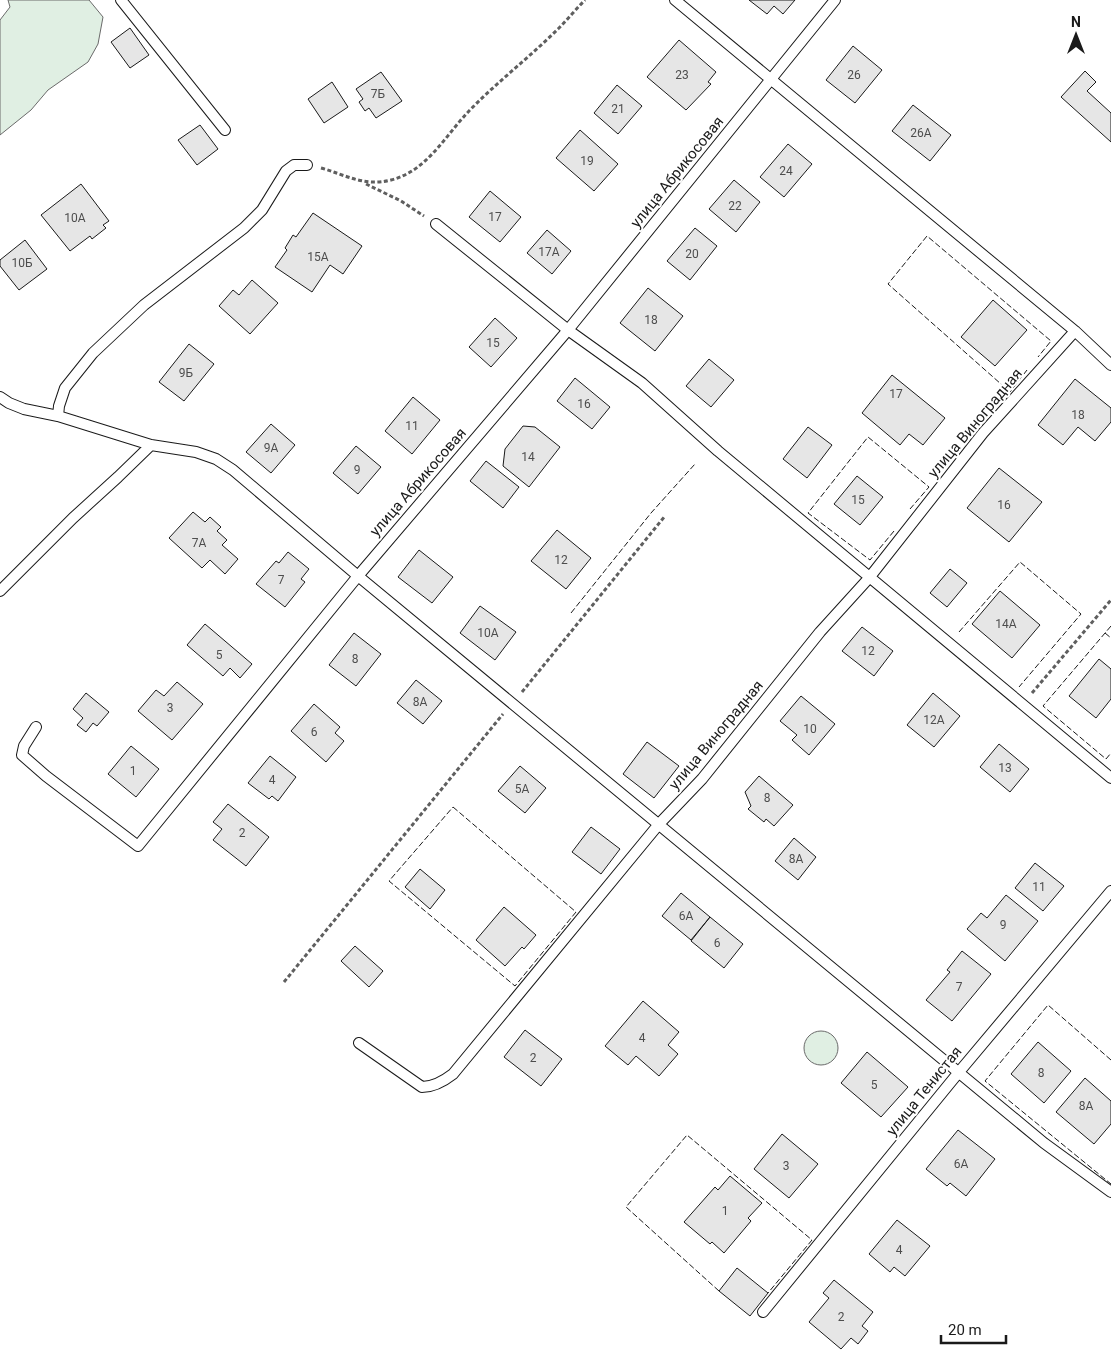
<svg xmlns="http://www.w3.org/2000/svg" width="1111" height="1355" font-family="Roboto,sans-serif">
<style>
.green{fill:#e0efe3;stroke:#6a6a6a}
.building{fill:#e6e6e6;stroke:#1a1a1a}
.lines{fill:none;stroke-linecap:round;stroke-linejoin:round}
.service-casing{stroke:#1a1a1a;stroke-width:12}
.path{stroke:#5f5f5f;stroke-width:3;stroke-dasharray:4 2.5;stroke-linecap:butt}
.service{stroke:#fff;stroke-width:10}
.fence{stroke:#1a1a1a;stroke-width:1;stroke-dasharray:6 2.5;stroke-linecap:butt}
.labels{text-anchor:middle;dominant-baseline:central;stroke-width:4;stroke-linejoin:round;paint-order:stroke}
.number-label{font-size:12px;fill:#4d4d4d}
.street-label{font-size:15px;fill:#1a1a1a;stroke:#fff}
</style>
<rect width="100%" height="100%" fill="#fff"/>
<!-- green -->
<path class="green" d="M 8,0 L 89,0 L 103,17 L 98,44 L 88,62 L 48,90 L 31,110 L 0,135 L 0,20 L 10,7 Z
M804 1048a17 17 0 1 1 34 0a17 17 0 1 1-34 0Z"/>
<!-- building -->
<path class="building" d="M 749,0 L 795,0 L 783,14 L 774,6 L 767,14 Z
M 130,28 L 149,55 L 130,68 L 111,42 Z
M 679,40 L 716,72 L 708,82 L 711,84 L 686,110 L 647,77 Z
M 853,46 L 882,70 L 855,103 L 826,80 Z
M 1085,71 L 1096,82 L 1087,91 L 1111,113 L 1111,142 L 1061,97 Z
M 381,72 L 402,101 L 376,118 L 369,108 L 365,111 L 359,102 L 363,99 L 356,89 Z
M 332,82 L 348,107 L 324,123 L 308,99 Z
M 617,85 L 642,106 L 618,134 L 594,113 Z
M 913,105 L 951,135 L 930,161 L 892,131 Z
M 200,125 L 218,149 L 197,165 L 178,140 Z
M 580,130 L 618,164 L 594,191 L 556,158 Z
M 788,144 L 812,164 L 784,197 L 760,177 Z
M 734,180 L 760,202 L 736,232 L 709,209 Z
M 81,184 L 109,221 L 103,225 L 106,228 L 92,239 L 90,236 L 70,251 L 41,215 Z
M 490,191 L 521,217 L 500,242 L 469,217 Z
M 313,213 L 362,246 L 343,274 L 330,265 L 312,292 L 275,267 L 287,250 L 285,248 L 293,235 L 296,237 Z
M 695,228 L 717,246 L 690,280 L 667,261 Z
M 547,230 L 571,251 L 552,274 L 527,253 Z
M 25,240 L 47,269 L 19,290 L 0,266 L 0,260 Z
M 252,280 L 278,303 L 250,334 L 219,306 L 233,290 L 239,295 Z
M 648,288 L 683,316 L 655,351 L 620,323 Z
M 993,300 L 1027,330 L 995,366 L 961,337 Z
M 495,318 L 517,338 L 491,367 L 469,347 Z
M 189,344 L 214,364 L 184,401 L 159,382 Z
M 709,359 L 734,380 L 711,407 L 686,386 Z
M 892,375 L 945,418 L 923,445 L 909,434 L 900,445 L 862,413 Z
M 575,378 L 610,407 L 592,429 L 557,401 Z
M 1075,379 L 1111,408 L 1111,422 L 1095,441 L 1078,427 L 1063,445 L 1038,425 Z
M 413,397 L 440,420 L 412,454 L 385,431 Z
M 271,424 L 295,445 L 271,473 L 246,452 Z
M 523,426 L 535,427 L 560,447 L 529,487 L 503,466 L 505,449 Z
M 808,427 L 832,445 L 807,478 L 783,459 Z
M 356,446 L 381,467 L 358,494 L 333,473 Z
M 486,461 L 519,487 L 503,508 L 470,481 Z
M 999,468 L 1042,502 L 1009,542 L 967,508 Z
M 857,476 L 883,497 L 860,525 L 834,504 Z
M 193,512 L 205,522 L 210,517 L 221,527 L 217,531 L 227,540 L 222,545 L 238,559 L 225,574 L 210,560 L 202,568 L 169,538 Z
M 557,530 L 591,558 L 566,589 L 531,561 Z
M 419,550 L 453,577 L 432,603 L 398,577 Z
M 288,552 L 309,569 L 301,579 L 305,582 L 285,607 L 256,584 L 276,561 L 279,563 Z
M 950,569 L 967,583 L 947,607 L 930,593 Z
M 1000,591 L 1040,625 L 1012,658 L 972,624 Z
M 480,606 L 516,632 L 495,660 L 460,633 Z
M 205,624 L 252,664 L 240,678 L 230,668 L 223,676 L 187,645 Z
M 862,627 L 893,651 L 874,676 L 842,651 Z
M 354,633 L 381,654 L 356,686 L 329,665 Z
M 1099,659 L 1111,669 L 1111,699 L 1096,718 L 1069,696 Z
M 416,680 L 442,701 L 423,724 L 397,703 Z
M 177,682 L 203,704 L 172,740 L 138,711 L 156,690 L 164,696 Z
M 86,693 L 109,712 L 97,726 L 93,723 L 86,732 L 77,725 L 83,718 L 73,709 Z
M 933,693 L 960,716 L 934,747 L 907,725 Z
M 801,696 L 835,724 L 809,755 L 792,740 L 797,735 L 780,721 Z
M 314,704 L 340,727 L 335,733 L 344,741 L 326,762 L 291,731 Z
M 647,742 L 679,766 L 654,798 L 623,774 Z
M 999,744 L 1029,769 L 1010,792 L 980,767 Z
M 131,746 L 159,769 L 136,797 L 108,774 Z
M 270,756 L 296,777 L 278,801 L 272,796 L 269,799 L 248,783 Z
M 520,766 L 546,788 L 525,813 L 498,791 Z
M 759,776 L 793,805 L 774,826 L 766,819 L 764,822 L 748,809 L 751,806 L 745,792 Z
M 228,804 L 269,837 L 246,866 L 213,840 L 222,829 L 213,822 Z
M 591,827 L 620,849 L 601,874 L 572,852 Z
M 794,838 L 816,857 L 798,880 L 775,861 Z
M 1035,863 L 1064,886 L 1043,911 L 1015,888 Z
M 420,869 L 445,890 L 430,909 L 405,887 Z
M 681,893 L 710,917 L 691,940 L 662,916 Z
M 1006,895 L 1038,921 L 1005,961 L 967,929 L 981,913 L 987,918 Z
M 504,907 L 536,935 L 524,949 L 522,947 L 505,966 L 476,940 Z
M 710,917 L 743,944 L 724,968 L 691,941 Z
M 355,946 L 383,971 L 369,987 L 341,961 Z
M 962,951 L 991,974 L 952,1021 L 926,1000 L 950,972 L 947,970 Z
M 643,1001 L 679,1032 L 668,1045 L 678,1054 L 659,1076 L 636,1056 L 628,1065 L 605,1046 Z
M 525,1030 L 562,1059 L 541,1086 L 504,1057 Z
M 1038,1042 L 1071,1071 L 1044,1103 L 1011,1074 Z
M 867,1052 L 908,1087 L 881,1117 L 841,1083 Z
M 1085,1078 L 1111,1101 L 1111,1124 L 1094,1144 L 1056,1112 Z
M 958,1130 L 995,1159 L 966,1196 L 950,1183 L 947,1186 L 926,1169 Z
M 782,1134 L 818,1164 L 789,1198 L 754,1169 Z
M 730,1176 L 762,1203 L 748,1218 L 751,1221 L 724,1253 L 712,1242 L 710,1244 L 684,1222 L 715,1187 L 718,1190 Z
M 897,1220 L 930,1246 L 905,1276 L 894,1267 L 890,1272 L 869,1254 Z
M 737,1268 L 768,1293 L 750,1316 L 719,1291 Z
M 834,1280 L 873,1312 L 862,1326 L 868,1331 L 858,1344 L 851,1338 L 841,1349 L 809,1322 L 829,1298 L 823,1293 Z"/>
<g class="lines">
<!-- service casing -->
<g class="service-casing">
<path id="service" d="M 121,0 L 225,130
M 675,0 L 1075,331 L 1111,365
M 436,224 L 568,330 L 642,383 L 718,451 L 1111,778
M 0,397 L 9,403 L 24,409 L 58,416 L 151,445 L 196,452 L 216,459 L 233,470 L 358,576 L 1044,1143 L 1111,1192
M 58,416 L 59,406 L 65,388 L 93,353 L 144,305 L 244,228 L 262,210 L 286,171 L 294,165 L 307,165
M 0,591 L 73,518 L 118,477 L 151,445
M 36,727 L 24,746 L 22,755 L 46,776 L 138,846 L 358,576 L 568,330 L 835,0
M 359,1043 L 422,1087 C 434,1087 444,1081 453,1074 L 659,824 L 702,779 L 820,632 L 869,578 L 983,433 L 1075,331
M 763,1312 L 959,1072 L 1111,891"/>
</g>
<!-- path -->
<path class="path" d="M 321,168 C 346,175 364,187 391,180 C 427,171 445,136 469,111 C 497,82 530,57 559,28 C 568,19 576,9 585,0
M 366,184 L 401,201 L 424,216
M 522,692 L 665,516
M 1032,693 L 1111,600
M 284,982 L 503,714"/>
<!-- service -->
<use href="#service" class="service"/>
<!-- fence -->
<path class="fence" d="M 1027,370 L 1010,392 L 888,284 L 927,236 L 1051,341 L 1038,357
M 894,531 L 870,560 L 808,513 L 868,437 L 929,487 L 910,509
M 571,613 L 651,513 L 695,464
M 1111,626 L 1043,706 L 1106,759 L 1111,753
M 959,632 L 1020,562 L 1081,614 L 1019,687
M 1105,633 L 1111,638
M 453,807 L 576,912 L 515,986 L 389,881 Z
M 1111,1060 L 1048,1005 L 985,1081 L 1111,1184
M 719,1291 L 626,1207 L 687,1135 L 812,1240 L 768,1293"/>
</g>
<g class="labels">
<!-- number labels -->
<g class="number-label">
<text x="682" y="75">23</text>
<text x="854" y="75">26</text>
<text x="378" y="94">7Б</text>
<text x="618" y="109">21</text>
<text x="921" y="133">26А</text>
<text x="587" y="161">19</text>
<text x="786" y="171">24</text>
<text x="735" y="206">22</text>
<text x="495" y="217">17</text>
<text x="75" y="218">10А</text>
<text x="549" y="252">17А</text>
<text x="692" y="254">20</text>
<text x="318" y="257">15А</text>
<text x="22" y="263">10Б</text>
<text x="651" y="320">18</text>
<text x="493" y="343">15</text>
<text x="186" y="373">9Б</text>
<text x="896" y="394">17</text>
<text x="584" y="404">16</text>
<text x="1078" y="415">18</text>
<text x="412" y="426">11</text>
<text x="271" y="448">9А</text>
<text x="528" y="457">14</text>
<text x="357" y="470">9</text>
<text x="858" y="500">15</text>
<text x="1004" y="505">16</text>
<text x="199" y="543">7А</text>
<text x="561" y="560">12</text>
<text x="281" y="580">7</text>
<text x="1006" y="624">14А</text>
<text x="488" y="633">10А</text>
<text x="868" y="651">12</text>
<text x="219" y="655">5</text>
<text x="355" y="659">8</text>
<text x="420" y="702">8А</text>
<text x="170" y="708">3</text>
<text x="934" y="720">12А</text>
<text x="810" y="729">10</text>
<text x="314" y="732">6</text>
<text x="1005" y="768">13</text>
<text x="133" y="771">1</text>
<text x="272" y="780">4</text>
<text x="522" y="789">5А</text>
<text x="767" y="798">8</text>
<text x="242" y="833">2</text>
<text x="796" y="859">8А</text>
<text x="1039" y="887">11</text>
<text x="686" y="916">6А</text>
<text x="1003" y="925">9</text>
<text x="717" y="943">6</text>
<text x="959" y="987">7</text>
<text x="642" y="1038">4</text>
<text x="533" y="1058">2</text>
<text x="1041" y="1073">8</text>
<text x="874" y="1085">5</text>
<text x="1086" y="1106">8А</text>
<text x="961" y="1164">6А</text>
<text x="786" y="1166">3</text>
<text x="725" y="1211">1</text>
<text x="899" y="1250">4</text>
<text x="841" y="1317">2</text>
</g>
<!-- street labels -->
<g class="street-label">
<text transform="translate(677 172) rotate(-51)">улица Абрикосовая</text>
<text transform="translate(975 423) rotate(-50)">улица Виноградная</text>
<text transform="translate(418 482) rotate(-49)">улица Абрикосовая</text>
<text transform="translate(716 735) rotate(-50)">улица Виноградная</text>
<text transform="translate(924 1091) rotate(-51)">улица Тенистая</text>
</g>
</g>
<!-- north arrow -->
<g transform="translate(1076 35)" stroke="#ffffff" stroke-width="4" paint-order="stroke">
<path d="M0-4L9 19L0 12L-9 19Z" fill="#1a1a1a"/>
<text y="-8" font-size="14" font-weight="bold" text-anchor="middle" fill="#1a1a1a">N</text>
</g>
<!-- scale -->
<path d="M941 1335v8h65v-8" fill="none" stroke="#1a1a1a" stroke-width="2.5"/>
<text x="948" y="1335" font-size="15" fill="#1a1a1a" stroke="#ffffff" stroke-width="4" paint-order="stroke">20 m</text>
</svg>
